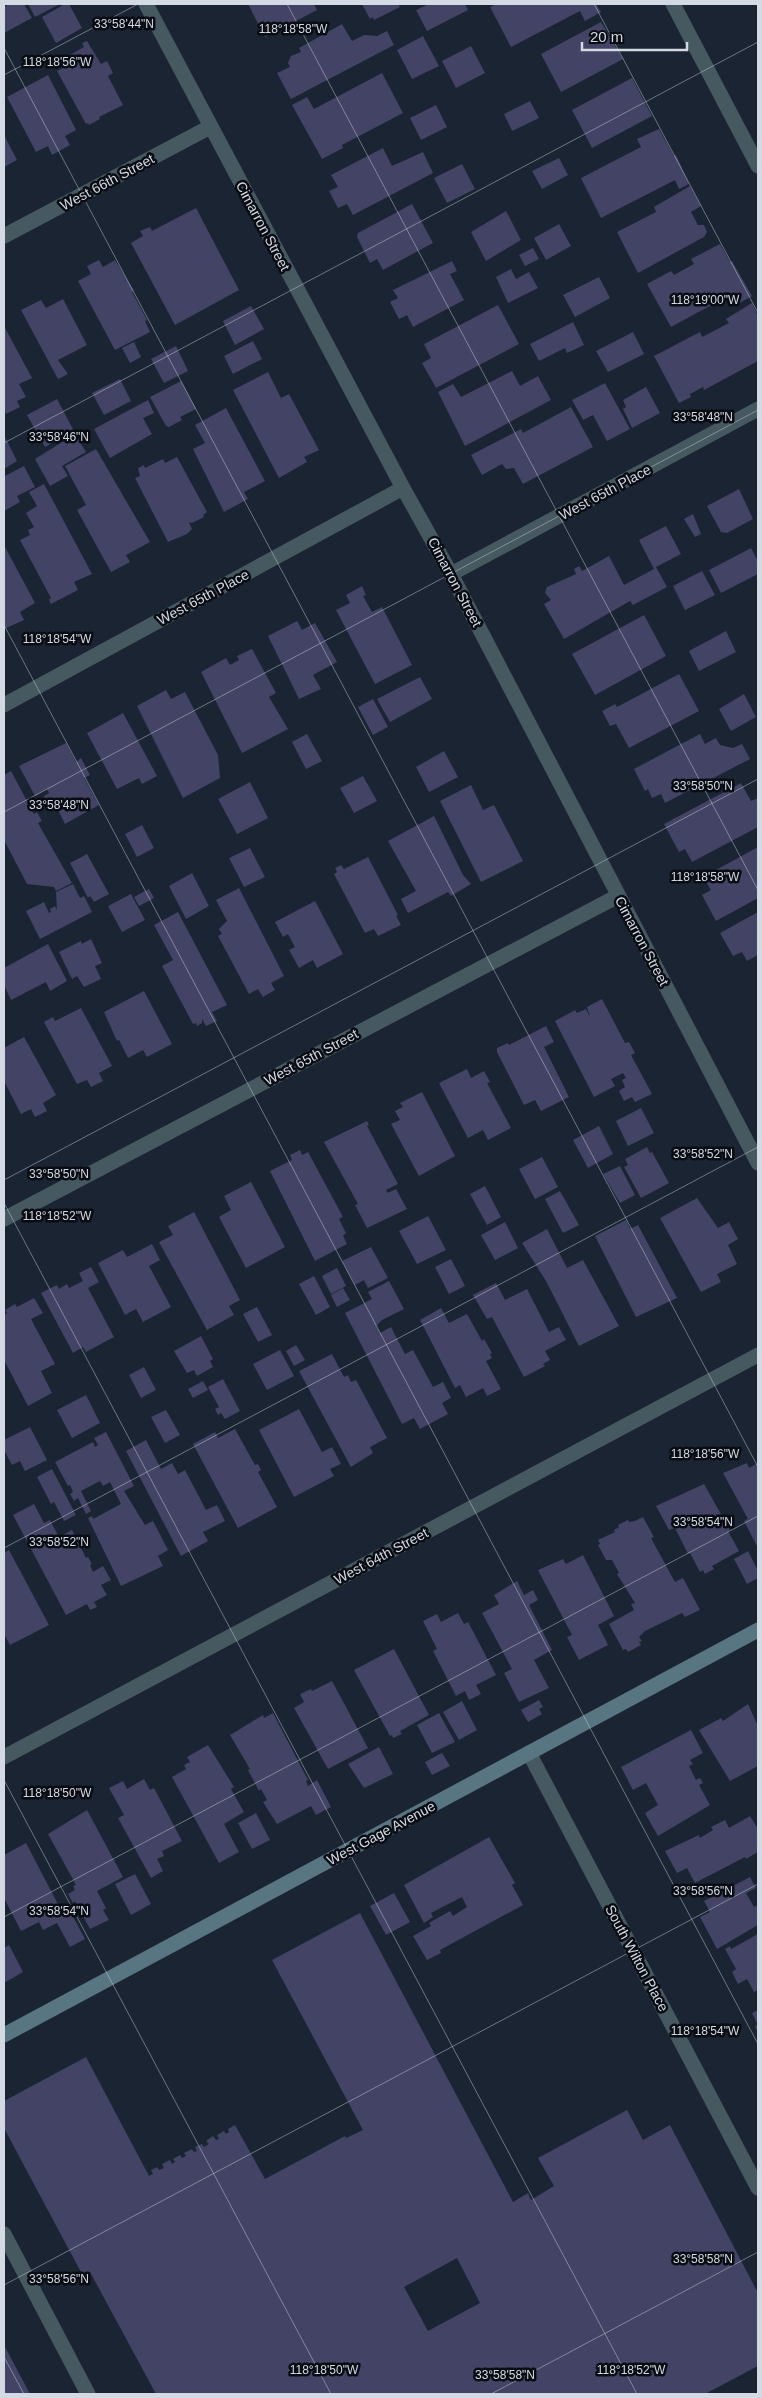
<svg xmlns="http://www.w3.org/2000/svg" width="762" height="2398" font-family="Arial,sans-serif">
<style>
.building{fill:#434365;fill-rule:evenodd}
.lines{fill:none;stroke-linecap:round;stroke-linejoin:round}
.street{stroke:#465860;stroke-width:15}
.secondary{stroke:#587582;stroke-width:15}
.ticks{fill:none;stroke:#d3dae3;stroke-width:1;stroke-opacity:0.45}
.labels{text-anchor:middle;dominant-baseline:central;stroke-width:5;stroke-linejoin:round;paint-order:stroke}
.street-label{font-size:14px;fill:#d3dae3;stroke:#090d13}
.ticks-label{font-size:12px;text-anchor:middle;fill:#d3dae3;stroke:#090d13;stroke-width:5;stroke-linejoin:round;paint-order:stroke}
</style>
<rect width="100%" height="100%" fill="#1a2432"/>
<!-- building -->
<path class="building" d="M 9,4 L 24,4 L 32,18 L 4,33 L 4,7 Z
M 28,4 L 60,4 L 35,17 Z
M 65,4 L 69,4 L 82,28 L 56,43 L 42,17 Z
M 248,4 L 314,4 L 317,10 L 265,37 Z
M 362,4 L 398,4 L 400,7 L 374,20 L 373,17 L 370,19 Z
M 429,4 L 465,4 L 468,10 L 427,31 L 416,10 Z
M 496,4 L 596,4 L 601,12 L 585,21 L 580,11 L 511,47 L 490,7 Z
M 601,22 L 623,59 L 561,92 L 541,54 Z
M 342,24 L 352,41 L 364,35 L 377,36 L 387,31 L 394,45 L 291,99 L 277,73 L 290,67 L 288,63 L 291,56 L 301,52 L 299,48 Z
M 423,36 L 439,66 L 412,79 L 397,50 Z
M 87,41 L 101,64 L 107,61 L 113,73 L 108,76 L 123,105 L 99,117 L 100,119 L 89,125 L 88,123 L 86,124 L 57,71 L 72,63 L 68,56 L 84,47 L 82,43 Z
M 471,46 L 485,73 L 456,88 L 442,61 Z
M 382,73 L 403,113 L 342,145 L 343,148 L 322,159 L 292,105 L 307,97 L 314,109 Z
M 48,75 L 76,130 L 65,136 L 70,145 L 52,155 L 48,146 L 36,152 L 7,97 Z
M 632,78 L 652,116 L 592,148 L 572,110 Z
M 530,101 L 539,118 L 512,131 L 504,114 Z
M 436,105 L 447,127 L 421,140 L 410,118 Z
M 659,129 L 674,156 L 676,155 L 689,184 L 679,189 L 675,180 L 601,218 L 581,178 L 641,147 L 637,139 Z
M 4,135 L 17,160 L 4,167 Z
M 383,148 L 392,166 L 423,152 L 433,173 L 353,215 L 347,204 L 338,208 L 329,191 L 338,187 L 331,175 Z
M 559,158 L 568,175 L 542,189 L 532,171 Z
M 462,164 L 475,189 L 447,203 L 434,178 Z
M 690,186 L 701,206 L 691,212 L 698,225 L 704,225 L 707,232 L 704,237 L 638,273 L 617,232 L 656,212 L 654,207 Z
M 412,204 L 433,243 L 383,270 L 377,259 L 370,263 L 357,237 L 358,233 Z
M 196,208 L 239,290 L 175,325 L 131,243 L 143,236 L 140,231 L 150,227 L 152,231 Z
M 506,211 L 521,240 L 486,261 L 471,232 Z
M 559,224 L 571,246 L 546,260 L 534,238 Z
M 720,244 L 730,262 L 732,261 L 752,296 L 738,304 L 732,294 L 671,327 L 647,284 L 671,271 L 674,275 L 694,264 L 691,259 Z
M 533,248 L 539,259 L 525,266 L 519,255 Z
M 99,260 L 103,267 L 115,260 L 134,291 L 132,292 L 147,320 L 145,321 L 150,332 L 115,350 L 78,281 L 91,274 L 87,266 Z
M 452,261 L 457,271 L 450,274 L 464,300 L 413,327 L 407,315 L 399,319 L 390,302 L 398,298 L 393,290 Z
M 511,269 L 516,279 L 529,272 L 538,288 L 508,303 L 496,277 Z
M 599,277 L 610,298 L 575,317 L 563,295 Z
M 63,299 L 87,345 L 58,360 L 68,374 L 58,379 L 21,310 L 41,300 L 46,308 Z
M 752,303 L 758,316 L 758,361 L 704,390 L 703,387 L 690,394 L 691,397 L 679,403 L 654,356 L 700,332 L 702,337 L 729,323 L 726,319 Z
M 498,305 L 519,344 L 436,388 L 422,363 L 431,358 L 424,344 Z
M 251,306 L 264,329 L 235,345 L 223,321 Z
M 573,322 L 584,345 L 567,353 L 565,348 L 539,361 L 530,344 Z
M 4,326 L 32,378 L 19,384 L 26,397 L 17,401 L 20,407 L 6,414 L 4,409 Z
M 633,332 L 644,354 L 608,372 L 596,351 Z
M 253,341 L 262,359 L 233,374 L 224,356 Z
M 134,342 L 141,357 L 130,363 L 122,348 Z
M 176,346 L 188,371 L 164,383 L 151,359 Z
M 512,371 L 520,386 L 538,376 L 551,400 L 465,446 L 438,392 L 453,384 L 461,397 Z
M 268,372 L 281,398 L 289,394 L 319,450 L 304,457 L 307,462 L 279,478 L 233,390 Z
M 120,379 L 131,401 L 104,415 L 92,393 Z
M 181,381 L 196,409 L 180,417 L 182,420 L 169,427 L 166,426 L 150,397 Z
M 605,383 L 630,429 L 607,441 L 593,415 L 583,420 L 572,400 Z
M 646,387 L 660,413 L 632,428 L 623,409 L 626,407 L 623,400 Z
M 57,399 L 74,431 L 45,447 L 27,415 Z
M 148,400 L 154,413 L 143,418 L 152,434 L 110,458 L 94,429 Z
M 571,407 L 593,447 L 523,484 L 514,468 L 506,469 L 502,464 L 482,475 L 471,455 L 521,429 L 523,433 Z
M 226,408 L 265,481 L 244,492 L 248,499 L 224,512 L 193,449 L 205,443 L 195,425 Z
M 75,434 L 86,452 L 62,466 L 68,476 L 50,486 L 35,459 Z
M 4,435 L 17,461 L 4,469 Z
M 96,449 L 150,542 L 126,555 L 130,562 L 111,572 L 77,510 L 86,505 L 65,466 Z
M 177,457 L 207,512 L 203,515 L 204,517 L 192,523 L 189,522 L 192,529 L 187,534 L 168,542 L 135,478 L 140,476 L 138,468 L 144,465 L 145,468 L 163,459 L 165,463 Z
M 24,466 L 35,487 L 17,496 L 20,502 L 4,511 L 4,473 L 5,476 Z
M 44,484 L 92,574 L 74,582 L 78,590 L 51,604 L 49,600 L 51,598 L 20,540 L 30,535 L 28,530 L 34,527 L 26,513 L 37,506 L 29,492 Z
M 739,489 L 753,519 L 727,533 L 721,532 L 707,506 Z
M 693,514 L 701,534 L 695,537 L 684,519 Z
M 666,526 L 681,554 L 656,567 L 667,587 L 633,605 L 630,601 L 564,639 L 544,604 L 551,600 L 545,593 L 547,587 L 576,574 L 574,569 L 579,566 L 582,571 L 609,556 L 624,585 L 654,569 L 639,540 Z
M 4,545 L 35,603 L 20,612 L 24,620 L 4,629 Z
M 751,548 L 758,561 L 758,574 L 721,593 L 709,570 Z
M 702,571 L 715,595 L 685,610 L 673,586 Z
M 362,586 L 366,595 L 363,596 L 372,612 L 382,607 L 412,665 L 375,684 L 336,610 L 350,603 L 346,595 Z
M 644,615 L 666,656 L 595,695 L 572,654 Z
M 297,621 L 302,630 L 315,623 L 337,662 L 313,675 L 321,689 L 299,699 L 268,636 Z
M 726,631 L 736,652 L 699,671 L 689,651 Z
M 252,649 L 276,693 L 269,697 L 288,729 L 242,753 L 201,672 L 226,658 L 230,665 L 239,660 L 237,656 Z
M 679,674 L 699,711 L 629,748 L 616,724 L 610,726 L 602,711 L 615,704 L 617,707 Z
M 420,677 L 432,699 L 390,722 L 377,699 Z
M 166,690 L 171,699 L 185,692 L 218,755 L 220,778 L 183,798 L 137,706 Z
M 744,694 L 756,717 L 731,731 L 719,709 Z
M 373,699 L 388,727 L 373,735 L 358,707 Z
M 123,713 L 157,776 L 142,784 L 139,778 L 117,789 L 87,733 Z
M 307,734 L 322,761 L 306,769 L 292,742 Z
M 700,734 L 705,744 L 716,738 L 720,745 L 733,748 L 742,744 L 750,759 L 665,803 L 661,794 L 652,798 L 648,789 L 645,791 L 634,769 Z
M 66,743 L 76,762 L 81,758 L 90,775 L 84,778 L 99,805 L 65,824 L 54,802 L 48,805 L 44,796 L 49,793 L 47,789 L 35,796 L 19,766 Z
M 444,751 L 458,777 L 429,792 L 416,767 Z
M 11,771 L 34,814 L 37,812 L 42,821 L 38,823 L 72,883 L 56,891 L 54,887 L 27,884 L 4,840 L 4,775 Z
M 363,776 L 377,801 L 354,813 L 340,788 Z
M 250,782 L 268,818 L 237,834 L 218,799 Z
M 741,783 L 751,801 L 758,798 L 758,827 L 692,862 L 685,849 L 679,852 L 664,824 Z
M 471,785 L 483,810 L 494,805 L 523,861 L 481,882 L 440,801 Z
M 434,816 L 463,875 L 471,884 L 451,896 L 448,892 L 408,913 L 401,899 L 416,891 L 388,841 Z
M 142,825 L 154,848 L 137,857 L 125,834 Z
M 758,847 L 758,898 L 716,921 L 702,895 L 711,890 L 703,877 Z
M 250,848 L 265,877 L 244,887 L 229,858 Z
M 87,854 L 109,894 L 94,902 L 90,896 L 88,898 L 70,863 Z
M 368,857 L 398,915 L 396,916 L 401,925 L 378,936 L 374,929 L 365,933 L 334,874 L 337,872 L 335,868 L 341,865 L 344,869 Z
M 192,873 L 209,906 L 186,919 L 169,886 Z
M 73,884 L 80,898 L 84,896 L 92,912 L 40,939 L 26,911 L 44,902 L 49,913 L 51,912 L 50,909 L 55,906 L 57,910 L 56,892 Z
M 239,888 L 284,976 L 271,983 L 275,990 L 263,997 L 258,989 L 249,994 L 218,936 L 222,934 L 219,929 L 227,921 L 216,900 Z
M 149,889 L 154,898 L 139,906 L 134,897 Z
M 131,894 L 145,920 L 122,932 L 108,906 Z
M 315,901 L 343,954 L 317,968 L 313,960 L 299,968 L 289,950 L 295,947 L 288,934 L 283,937 L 275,922 Z
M 178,912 L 227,1005 L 212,1012 L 217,1021 L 206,1026 L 202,1019 L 202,1023 L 197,1026 L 196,1023 L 193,1024 L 162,966 L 173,960 L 154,925 Z
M 758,912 L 758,955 L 747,961 L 742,952 L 733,956 L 720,933 Z
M 91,939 L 102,963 L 95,966 L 101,979 L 84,987 L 77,976 L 72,979 L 59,952 L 81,941 L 82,944 Z
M 48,944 L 67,981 L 50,991 L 46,982 L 11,1000 L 4,985 L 4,968 Z
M 144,991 L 172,1044 L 147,1057 L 143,1050 L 128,1058 L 119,1040 L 117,1041 L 104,1012 Z
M 602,999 L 625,1043 L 629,1042 L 635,1053 L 631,1055 L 652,1094 L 635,1102 L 632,1097 L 624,1101 L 619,1091 L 625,1087 L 622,1080 L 626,1078 L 623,1073 L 611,1079 L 615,1086 L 594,1097 L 555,1021 L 575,1010 L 577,1013 L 586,1009 L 590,1017 L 587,1007 Z
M 81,1008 L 112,1066 L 99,1073 L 103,1081 L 91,1087 L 87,1080 L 77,1084 L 44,1022 L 53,1017 L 55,1021 Z
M 546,1026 L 554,1042 L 544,1047 L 569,1097 L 541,1111 L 535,1100 L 524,1105 L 497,1052 L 497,1048 L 508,1043 L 509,1045 Z
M 24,1037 L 56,1095 L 43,1103 L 47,1111 L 35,1117 L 31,1109 L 21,1114 L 4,1081 L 4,1048 Z
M 467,1069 L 471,1078 L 484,1071 L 490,1082 L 487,1083 L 511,1128 L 488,1140 L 483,1130 L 468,1138 L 439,1083 Z
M 422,1092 L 455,1156 L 419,1176 L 391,1124 L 400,1120 L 395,1111 L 403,1107 L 400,1103 Z
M 641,1108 L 654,1133 L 628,1146 L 616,1121 Z
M 367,1121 L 369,1125 L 367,1126 L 398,1184 L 386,1190 L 388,1193 L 396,1189 L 407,1209 L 367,1228 L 355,1205 L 358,1204 L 324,1142 Z
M 599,1126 L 613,1154 L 588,1168 L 573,1140 Z
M 647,1147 L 650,1153 L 652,1152 L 669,1183 L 641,1198 L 624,1167 L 628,1165 L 625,1159 Z
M 300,1150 L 302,1155 L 308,1152 L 343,1217 L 339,1219 L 346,1233 L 343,1236 L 347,1244 L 315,1261 L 270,1171 L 292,1160 L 290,1155 Z
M 542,1157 L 558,1187 L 535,1199 L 519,1169 Z
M 620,1166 L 635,1195 L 620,1203 L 603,1174 Z
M 251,1182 L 285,1247 L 246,1268 L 219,1217 L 231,1210 L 224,1196 Z
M 485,1186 L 501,1217 L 487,1225 L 470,1194 Z
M 560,1191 L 579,1225 L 563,1233 L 545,1199 Z
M 697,1198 L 718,1228 L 729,1222 L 738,1239 L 728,1245 L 737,1264 L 717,1274 L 721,1282 L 701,1292 L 660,1218 Z
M 194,1212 L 240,1300 L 229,1306 L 234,1315 L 207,1330 L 159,1242 L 173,1235 L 168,1226 Z
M 428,1216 L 446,1250 L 417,1264 L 399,1231 Z
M 626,1220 L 630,1229 L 638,1225 L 677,1298 L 636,1317 L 595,1236 Z
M 505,1222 L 518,1248 L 495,1260 L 481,1235 Z
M 547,1229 L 567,1268 L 583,1260 L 619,1326 L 579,1346 L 546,1281 L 522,1243 Z
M 152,1244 L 160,1260 L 149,1266 L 171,1307 L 143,1322 L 136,1309 L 125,1315 L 98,1263 L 123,1250 L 127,1257 Z
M 371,1247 L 388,1278 L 368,1288 L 364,1280 L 355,1285 L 342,1261 Z
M 451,1259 L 465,1286 L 449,1294 L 435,1267 Z
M 91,1267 L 99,1282 L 88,1288 L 114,1337 L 86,1352 L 83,1347 L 73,1353 L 41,1293 L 57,1285 L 59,1289 L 67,1284 L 69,1288 L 83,1281 L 79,1273 Z
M 337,1268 L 346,1286 L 331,1294 L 322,1276 Z
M 314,1276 L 330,1307 L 316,1315 L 299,1284 Z
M 389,1281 L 404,1309 L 382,1320 L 376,1326 L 380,1333 L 391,1327 L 405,1354 L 413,1350 L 433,1387 L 443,1382 L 451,1398 L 442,1403 L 448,1414 L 420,1429 L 414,1418 L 402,1424 L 345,1313 L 372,1299 L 368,1292 Z
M 496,1283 L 505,1300 L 527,1289 L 549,1332 L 559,1327 L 566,1340 L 545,1351 L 550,1360 L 543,1364 L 545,1366 L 524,1377 L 492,1317 L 487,1319 L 473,1295 Z
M 343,1288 L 350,1300 L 337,1307 L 331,1295 Z
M 34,1298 L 43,1313 L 31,1319 L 55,1364 L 41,1371 L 52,1393 L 28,1406 L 4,1360 L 4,1315 L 7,1313 L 5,1310 L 15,1304 L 17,1307 Z
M 257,1307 L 272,1335 L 258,1342 L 243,1314 Z
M 441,1308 L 449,1323 L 467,1314 L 482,1341 L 484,1339 L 492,1353 L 490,1354 L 492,1358 L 486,1361 L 501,1389 L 487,1396 L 483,1388 L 466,1397 L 460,1385 L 455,1388 L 420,1320 Z
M 201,1336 L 213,1359 L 210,1361 L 213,1367 L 197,1376 L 194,1370 L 187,1373 L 174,1351 Z
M 296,1345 L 305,1360 L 294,1366 L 286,1351 Z
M 280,1350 L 294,1376 L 267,1390 L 253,1364 Z
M 332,1354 L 344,1377 L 348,1375 L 351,1382 L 356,1380 L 387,1438 L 370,1447 L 373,1453 L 351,1467 L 299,1371 Z
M 144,1367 L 156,1390 L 141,1398 L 129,1375 Z
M 223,1379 L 240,1411 L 225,1419 L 221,1413 L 218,1415 L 215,1409 L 219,1407 L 208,1387 Z
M 203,1381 L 208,1390 L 193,1398 L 188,1389 Z
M 86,1395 L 100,1423 L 72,1438 L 57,1410 Z
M 299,1409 L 322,1452 L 332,1447 L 341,1464 L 330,1469 L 334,1476 L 294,1497 L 259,1430 Z
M 166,1410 L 180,1435 L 165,1443 L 151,1417 Z
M 30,1427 L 47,1460 L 25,1471 L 20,1461 L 12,1465 L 4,1450 L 4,1440 Z
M 235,1429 L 255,1465 L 258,1464 L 261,1470 L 258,1472 L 277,1507 L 238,1528 L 193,1444 L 215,1432 L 218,1438 Z
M 106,1432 L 134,1486 L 124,1491 L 145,1525 L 153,1521 L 168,1550 L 158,1556 L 163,1566 L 121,1586 L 88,1518 L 92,1516 L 93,1519 L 121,1504 L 110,1482 L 103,1486 L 100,1481 L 81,1491 L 91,1511 L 86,1514 L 78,1498 L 74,1501 L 70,1494 L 73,1492 L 70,1485 L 68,1486 L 55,1462 L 93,1442 L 95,1447 L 98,1445 L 94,1438 Z
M 146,1440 L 161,1469 L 172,1463 L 178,1474 L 185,1470 L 206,1510 L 217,1505 L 225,1521 L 203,1532 L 208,1541 L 181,1556 L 126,1451 Z
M 747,1463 L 749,1468 L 758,1463 L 758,1548 L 744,1521 L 748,1519 L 723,1473 Z
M 52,1469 L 76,1515 L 64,1521 L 54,1502 L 51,1504 L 37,1477 Z
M 704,1484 L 730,1530 L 728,1531 L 739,1551 L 712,1566 L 714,1569 L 705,1574 L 703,1570 L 700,1572 L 690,1553 L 688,1554 L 675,1528 L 669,1530 L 656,1506 Z
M 34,1504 L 44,1523 L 50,1520 L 59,1537 L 72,1530 L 86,1558 L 88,1557 L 92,1564 L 90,1565 L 93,1572 L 103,1566 L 111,1580 L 101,1585 L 107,1595 L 94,1602 L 97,1607 L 90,1610 L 87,1604 L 66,1615 L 13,1515 Z
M 643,1517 L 654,1537 L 651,1538 L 675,1582 L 683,1578 L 700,1610 L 685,1617 L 682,1613 L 645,1631 L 639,1637 L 642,1641 L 639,1642 L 641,1645 L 628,1652 L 626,1649 L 623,1650 L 609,1624 L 634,1610 L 631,1604 L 635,1603 L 617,1574 L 619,1573 L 612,1560 L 606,1560 L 598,1545 L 600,1544 L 598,1540 L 615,1532 L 614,1530 L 619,1527 L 618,1525 L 628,1520 L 629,1522 L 635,1521 Z
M 9,1550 L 49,1625 L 10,1645 L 4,1634 L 4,1553 Z
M 748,1551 L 758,1571 L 758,1578 L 747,1584 L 734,1559 Z
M 583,1555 L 614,1616 L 598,1625 L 608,1645 L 579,1660 L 567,1637 L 572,1635 L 538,1570 L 563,1559 L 566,1564 Z
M 517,1581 L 524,1595 L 533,1590 L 538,1600 L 529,1605 L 552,1650 L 534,1660 L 549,1688 L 519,1702 L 504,1673 L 512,1669 L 482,1613 L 499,1604 L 494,1595 Z
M 458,1613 L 464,1624 L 468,1622 L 496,1675 L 476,1685 L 481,1694 L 469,1700 L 465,1691 L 456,1696 L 433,1651 L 437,1649 L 423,1621 L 437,1614 L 441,1622 Z
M 394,1649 L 429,1715 L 400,1731 L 402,1734 L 393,1738 L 392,1735 L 390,1736 L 354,1670 Z
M 332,1681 L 368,1748 L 328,1769 L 294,1708 L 304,1702 L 300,1694 L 311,1689 L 312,1691 Z
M 539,1700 L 543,1707 L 539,1709 L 542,1714 L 528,1722 L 521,1710 Z
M 462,1701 L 477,1730 L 459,1740 L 443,1712 Z
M 748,1704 L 758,1726 L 758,1766 L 730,1781 L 699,1730 L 721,1718 L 723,1721 Z
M 273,1713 L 308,1780 L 306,1781 L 308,1786 L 317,1780 L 331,1807 L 316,1815 L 311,1806 L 277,1824 L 263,1802 L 267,1800 L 261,1789 L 259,1791 L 248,1770 L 250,1769 L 230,1735 L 263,1715 L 264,1718 Z
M 439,1713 L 455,1742 L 432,1753 L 417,1725 Z
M 691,1730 L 703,1753 L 690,1760 L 693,1764 L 689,1766 L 696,1780 L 700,1778 L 703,1783 L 699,1785 L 710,1805 L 658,1836 L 645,1813 L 658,1805 L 646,1783 L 633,1790 L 621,1767 Z
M 208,1745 L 234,1787 L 231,1789 L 244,1812 L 224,1824 L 239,1852 L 219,1863 L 172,1777 L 186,1769 L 184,1765 L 190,1762 L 187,1757 Z
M 379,1747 L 393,1774 L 364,1788 L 348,1764 Z
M 442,1753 L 450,1766 L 432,1775 L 425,1762 Z
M 144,1779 L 150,1790 L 154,1788 L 182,1841 L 162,1851 L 164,1856 L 157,1859 L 163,1871 L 151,1878 L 118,1818 L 124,1815 L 109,1788 L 123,1781 L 127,1789 Z
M 87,1810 L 123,1877 L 97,1891 L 106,1908 L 103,1910 L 109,1920 L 90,1929 L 75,1901 L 73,1903 L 68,1894 L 75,1890 L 73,1886 L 76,1885 L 48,1834 Z
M 256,1813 L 270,1840 L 252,1849 L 238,1823 Z
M 750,1816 L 758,1829 L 758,1852 L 746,1859 L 745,1857 L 695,1883 L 687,1868 L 677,1873 L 665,1851 L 699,1835 L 700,1838 L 713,1830 L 711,1827 L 725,1820 L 729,1828 Z
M 489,1837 L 515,1883 L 512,1885 L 523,1905 L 440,1950 L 441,1953 L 427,1960 L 413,1936 L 431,1926 L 429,1923 L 450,1911 L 453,1916 L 467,1907 L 462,1897 L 431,1913 L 433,1917 L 424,1923 L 404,1885 Z
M 26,1843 L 60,1908 L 64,1905 L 69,1914 L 71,1913 L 85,1939 L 70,1947 L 57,1923 L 43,1930 L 39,1922 L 21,1931 L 4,1898 L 4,1855 Z
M 135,1874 L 151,1904 L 131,1915 L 115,1884 Z
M 750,1877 L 756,1888 L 746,1893 L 754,1907 L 758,1905 L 758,1925 L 717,1949 L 700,1917 L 710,1912 L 704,1901 Z
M 394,1893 L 410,1922 L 386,1935 L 370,1906 Z
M 360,1913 L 513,2202 L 528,2193 L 531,2200 L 554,2186 L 538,2158 L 627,2110 L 643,2140 L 670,2125 L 758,2293 L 758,2366 L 705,2394 L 156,2394 L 90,2272 L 83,2276 L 4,2128 L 4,2101 L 86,2057 L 149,2176 L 153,2174 L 151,2170 L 157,2167 L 159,2170 L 164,2168 L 162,2164 L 170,2160 L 172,2164 L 175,2162 L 173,2159 L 180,2155 L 182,2158 L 186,2156 L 184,2153 L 192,2149 L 194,2152 L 197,2151 L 195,2147 L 202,2144 L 204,2147 L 209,2144 L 206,2141 L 213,2136 L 216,2140 L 219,2139 L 217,2135 L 224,2131 L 226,2134 L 229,2132 L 228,2129 L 235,2125 L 265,2179 L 345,2136 L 346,2138 L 363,2130 L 272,1960 ZM 457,2258 L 480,2303 L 428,2331 L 404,2287 Z
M 758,1934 L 758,1990 L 754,1992 L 747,1979 L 738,1984 L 732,1972 L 736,1969 L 725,1949 L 730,1946 L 731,1949 Z
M 9,1945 L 23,1972 L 4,1983 L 4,1948 Z
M 758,2010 L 758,2033 L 755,2026 L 758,2025 L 752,2013 Z
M 4,2345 L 30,2394 L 4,2394 Z"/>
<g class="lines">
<!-- street -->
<path class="street" d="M 146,4 L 403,488 L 451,574 L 758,1163
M 673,4 L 758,166
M 4,236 L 210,127
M 451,574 L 758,409
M 4,705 L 403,488
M 4,1219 L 618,896
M 529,1753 L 758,2188
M 4,1757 L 758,1355
M 4,2234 L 88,2394"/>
<!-- secondary -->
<path class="secondary" d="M 4,2035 L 758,1630"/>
</g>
<!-- ticks -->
<path class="ticks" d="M 287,4 L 758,890M 594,4 L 758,313M 4,48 L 758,1467M 4,75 L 138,4M 4,443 L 758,42M 4,625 L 758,2044M 4,812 L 758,410M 4,1180 L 758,779M 4,1203 L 637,2394M 4,1548 L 758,1147M 4,1780 L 331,2394M 4,1917 L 758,1516M 4,2285 L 758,1884M 4,2357 L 24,2394M 491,2394 L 758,2252"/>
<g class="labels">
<!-- street labels -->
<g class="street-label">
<text transform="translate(107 182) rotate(-28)">West 66th Street</text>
<text transform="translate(263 226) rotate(62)">Cimarron Street</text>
<text transform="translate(605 492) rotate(-28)">West 65th Place</text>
<text transform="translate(455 582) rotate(62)">Cimarron Street</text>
<text transform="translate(203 597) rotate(-28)">West 65th Place</text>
<text transform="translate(642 941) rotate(62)">Cimarron Street</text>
<text transform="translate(311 1057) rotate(-28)">West 65th Street</text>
<text transform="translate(381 1556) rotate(-28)">West 64th Street</text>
<text transform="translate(381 1833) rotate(-28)">West Gage Avenue</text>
<text transform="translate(637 1958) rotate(62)">South Wilton Place</text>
</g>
</g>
<g class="ticks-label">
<text x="124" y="28">33°58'44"N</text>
<text x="293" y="33">118°18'58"W</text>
<text x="57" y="66">118°18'56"W</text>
<text x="705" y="304">118°19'00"W</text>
<text x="703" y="421">33°58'48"N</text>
<text x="59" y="441">33°58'46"N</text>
<text x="57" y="643">118°18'54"W</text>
<text x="703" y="790">33°58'50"N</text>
<text x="59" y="809">33°58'48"N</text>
<text x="705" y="881">118°18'58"W</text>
<text x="703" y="1158">33°58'52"N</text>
<text x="59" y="1178">33°58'50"N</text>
<text x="57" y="1220">118°18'52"W</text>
<text x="705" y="1458">118°18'56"W</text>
<text x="703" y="1526">33°58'54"N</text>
<text x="59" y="1546">33°58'52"N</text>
<text x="57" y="1797">118°18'50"W</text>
<text x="703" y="1895">33°58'56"N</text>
<text x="59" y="1915">33°58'54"N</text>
<text x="705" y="2035">118°18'54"W</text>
<text x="703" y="2263">33°58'58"N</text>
<text x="59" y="2283">33°58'56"N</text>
<text x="324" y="2374">118°18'50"W</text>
<text x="631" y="2374">118°18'52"W</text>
<text x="505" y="2379">33°58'58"N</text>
</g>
<!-- border -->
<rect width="762" height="2398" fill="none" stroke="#d3dae3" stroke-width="10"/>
<!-- scale -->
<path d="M582 42v8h105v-8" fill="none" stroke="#d3dae3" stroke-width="2.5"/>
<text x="590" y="42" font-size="15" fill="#d3dae3" stroke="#090d13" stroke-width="4" paint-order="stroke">20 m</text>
</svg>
